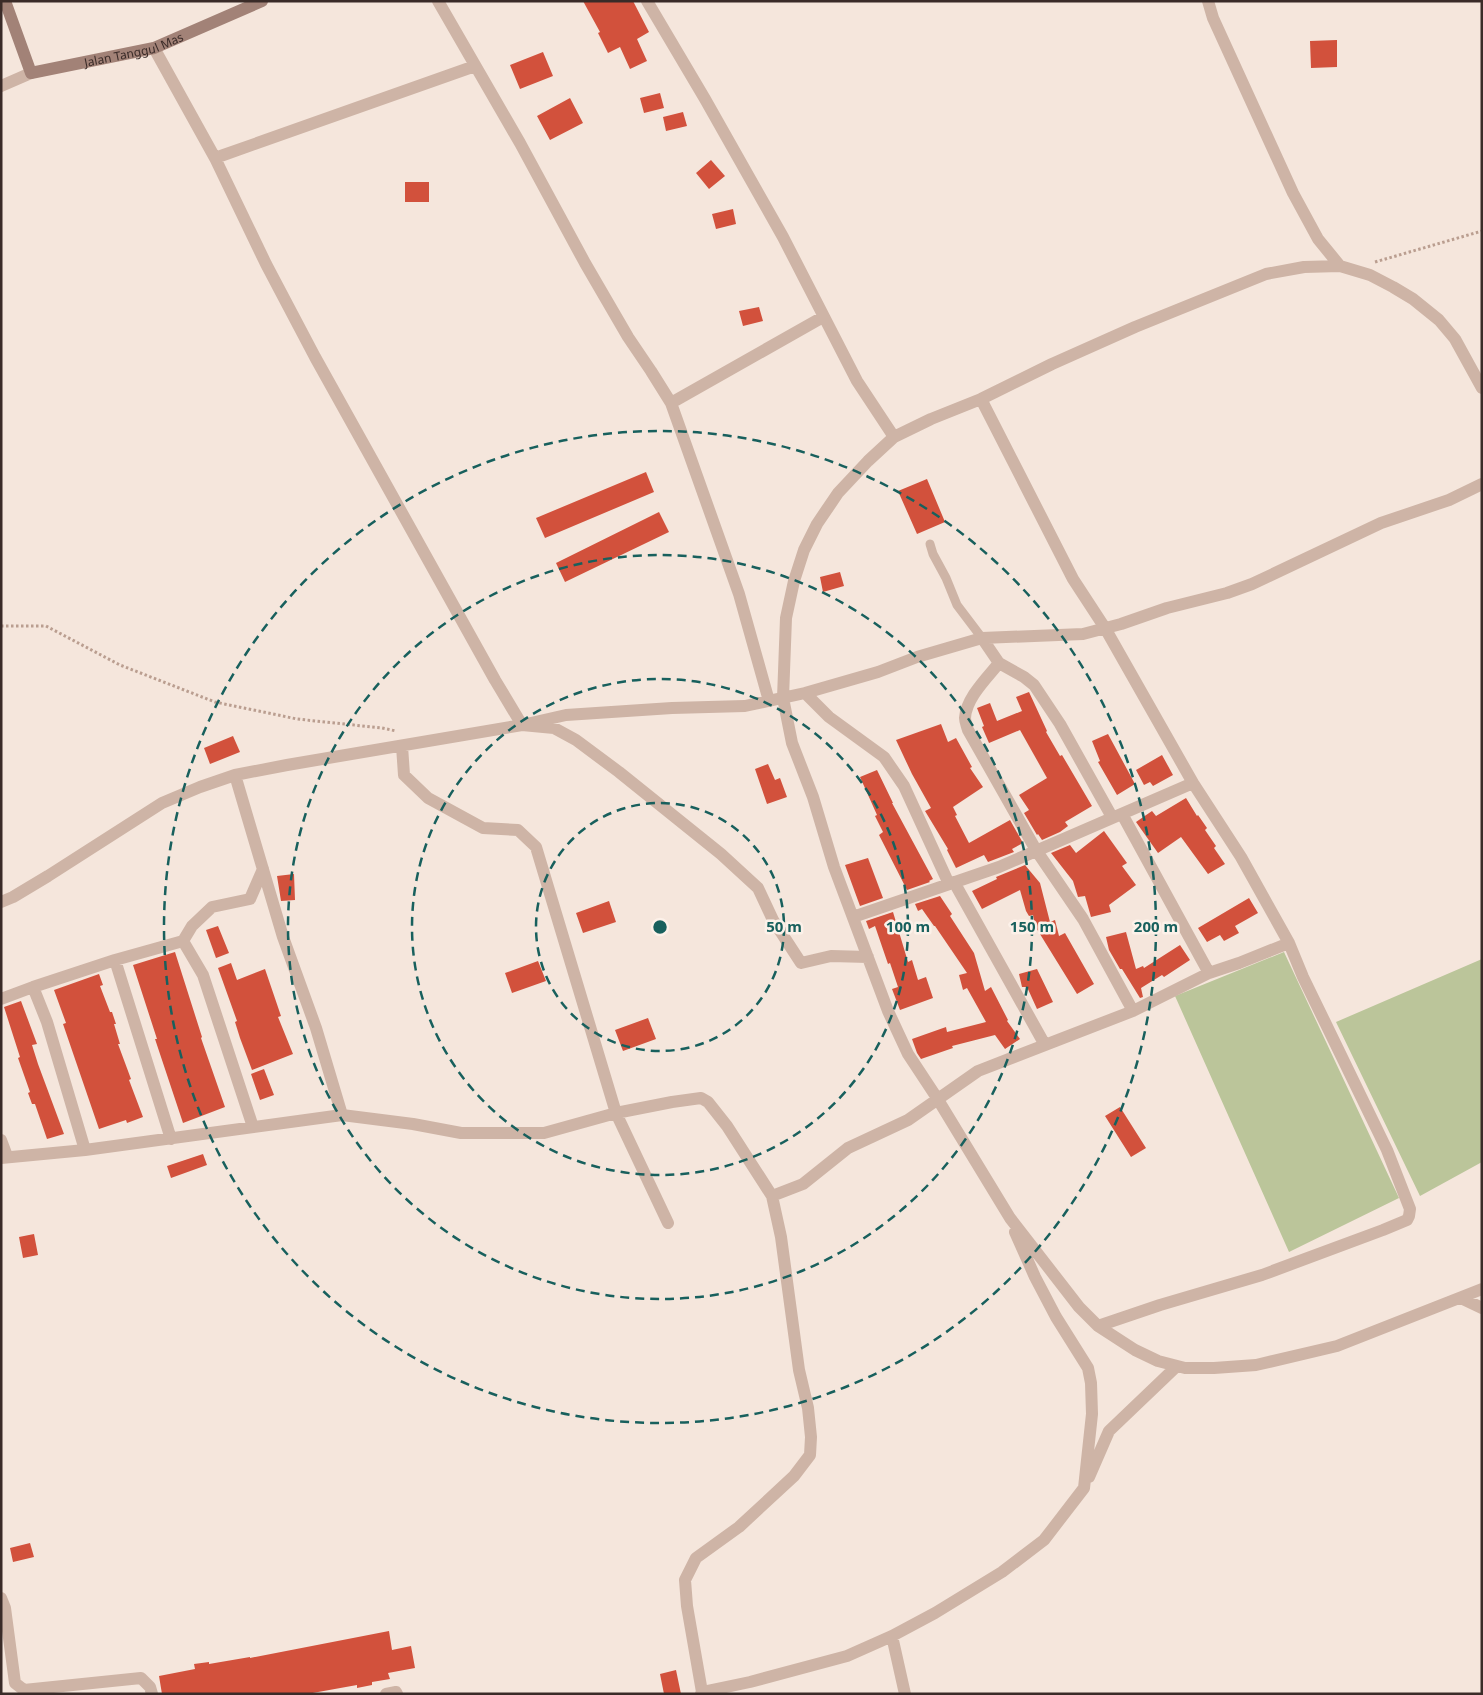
<svg xmlns="http://www.w3.org/2000/svg" width="1483" height="1695" font-family="'Noto Sans',sans-serif">
<style>
.green{fill:#bbc59a}
.building{fill:#d2513c}
.lines{fill:none;stroke-linecap:round;stroke-linejoin:round}
.path{stroke:#ba9e90;stroke-width:3;stroke-dasharray:2.5 2.5;stroke-linecap:butt}
.lane{stroke:#ceb4a6;stroke-width:9}
.street{stroke:#ceb4a6;stroke-width:12}
.secondary{stroke:#a28277;stroke-width:12}
.ring{fill:none;stroke:#18605d;stroke-width:2.5;stroke-dasharray:9 6}
.labels{text-anchor:middle;dominant-baseline:central;stroke-width:5;stroke-linejoin:round;paint-order:stroke}
.street-label{font-size:12px;fill:#3a2b28;stroke:#fcf1e9}
.centre{fill:#18605d;stroke:#fcf1e9;stroke-width:2.5}
.ring-label{font-size:15px;text-anchor:middle;font-weight:bold;fill:#18605d;stroke:#fcf1e9;stroke-width:5;stroke-linejoin:round;paint-order:stroke}
</style>
<rect width="100%" height="100%" fill="#f5e6dc"/>
<!-- green -->
<path class="green" d="M 1284,952 L 1399,1198 L 1289,1252 L 1175,996 Z
M 1482,959 L 1482,1162 L 1420,1196 L 1336,1022 Z"/>
<!-- building -->
<path class="building" d="M 583,1 L 633,1 L 649,32 L 637,39 L 647,61 L 630,69 L 620,47 L 608,53 L 598,33 L 600,32 Z
M 1337,40 L 1337,67 L 1311,68 L 1310,41 Z
M 543,52 L 553,76 L 520,89 L 510,65 Z
M 660,93 L 664,108 L 644,113 L 640,98 Z
M 570,98 L 583,123 L 550,140 L 537,116 Z
M 683,112 L 687,126 L 666,131 L 663,117 Z
M 711,160 L 725,176 L 709,189 L 696,173 Z
M 405,182 L 429,182 L 429,202 L 405,202 Z
M 733,209 L 736,224 L 716,229 L 712,214 Z
M 759,307 L 763,321 L 743,326 L 739,311 Z
M 646,472 L 654,492 L 545,538 L 536,518 Z
M 927,479 L 945,522 L 917,534 L 898,491 Z
M 659,512 L 669,532 L 565,582 L 556,563 Z
M 840,572 L 844,586 L 823,592 L 820,577 Z
M 1029,692 L 1047,731 L 1046,732 L 1060,756 L 1062,755 L 1092,806 L 1065,822 L 1068,826 L 1060,832 L 1042,840 L 1038,834 L 1037,835 L 1024,813 L 1029,810 L 1019,795 L 1047,778 L 1020,730 L 989,743 L 982,727 L 984,726 L 977,708 L 990,703 L 997,721 L 1022,711 L 1016,697 Z
M 941,724 L 948,742 L 956,738 L 972,767 L 970,768 L 983,787 L 953,807 L 957,815 L 955,816 L 969,843 L 1010,820 L 1023,843 L 1012,849 L 1014,852 L 988,862 L 984,855 L 956,868 L 947,850 L 948,849 L 925,811 L 931,808 L 912,774 L 896,740 Z
M 1108,734 L 1135,784 L 1117,795 L 1098,762 L 1100,761 L 1092,741 Z
M 233,736 L 240,752 L 210,764 L 204,748 Z
M 1162,755 L 1173,775 L 1153,786 L 1150,782 L 1144,785 L 1136,770 Z
M 768,764 L 775,780 L 780,778 L 787,797 L 767,804 L 755,769 Z
M 877,770 L 893,803 L 892,803 L 933,879 L 929,881 L 930,882 L 907,890 L 879,835 L 883,832 L 875,816 L 877,815 L 860,777 Z
M 1186,798 L 1197,816 L 1198,815 L 1207,828 L 1205,830 L 1216,846 L 1214,848 L 1225,864 L 1208,874 L 1181,837 L 1158,853 L 1136,822 L 1152,811 L 1156,816 Z
M 1104,831 L 1127,863 L 1122,866 L 1136,885 L 1109,905 L 1111,912 L 1091,917 L 1085,896 L 1078,897 L 1073,881 L 1051,853 L 1070,845 L 1076,853 Z
M 868,858 L 883,898 L 860,906 L 845,865 Z
M 1025,865 L 1040,883 L 1050,922 L 1055,920 L 1059,936 L 1065,933 L 1094,984 L 1077,994 L 1035,926 L 1033,915 L 1029,916 L 1026,911 L 1020,890 L 982,909 L 972,891 L 997,879 L 996,877 Z
M 294,874 L 295,900 L 281,901 L 277,876 Z
M 940,896 L 952,914 L 950,916 L 974,953 L 985,991 L 991,987 L 1008,1020 L 1007,1021 L 1020,1039 L 1005,1049 L 995,1035 L 952,1046 L 953,1048 L 921,1059 L 917,1053 L 912,1039 L 946,1027 L 947,1032 L 986,1022 L 967,988 L 963,990 L 959,975 L 967,973 L 935,926 L 934,926 L 922,909 L 918,911 L 915,904 Z
M 1249,898 L 1258,913 L 1235,926 L 1239,933 L 1224,941 L 1220,935 L 1207,942 L 1198,928 Z
M 609,901 L 616,922 L 583,933 L 576,913 Z
M 893,912 L 908,962 L 912,960 L 918,980 L 926,977 L 933,998 L 900,1010 L 892,989 L 898,987 L 890,963 L 888,964 L 875,926 L 869,929 L 866,921 Z
M 218,926 L 229,953 L 216,958 L 206,930 Z
M 1126,932 L 1136,969 L 1143,966 L 1144,968 L 1180,945 L 1190,960 L 1164,977 L 1162,975 L 1141,988 L 1143,997 L 1140,998 L 1122,969 L 1120,969 L 1109,950 L 1106,937 Z
M 175,952 L 202,1037 L 201,1038 L 225,1107 L 183,1123 L 155,1039 L 157,1039 L 133,965 Z
M 538,961 L 546,981 L 512,993 L 505,973 Z
M 231,963 L 237,980 L 265,969 L 281,1016 L 278,1017 L 293,1054 L 252,1070 L 240,1038 L 235,1022 L 237,1021 L 218,968 Z
M 1037,969 L 1053,1002 L 1037,1009 L 1027,987 L 1022,987 L 1019,974 Z
M 99,974 L 103,985 L 100,986 L 110,1012 L 112,1012 L 116,1024 L 114,1024 L 120,1044 L 118,1044 L 131,1079 L 129,1080 L 143,1117 L 127,1123 L 126,1120 L 99,1129 L 63,1024 L 66,1023 L 54,990 Z
M 21,1001 L 37,1044 L 32,1045 L 38,1064 L 64,1134 L 47,1139 L 35,1104 L 32,1104 L 28,1093 L 30,1092 L 18,1058 L 20,1057 L 4,1007 Z
M 648,1018 L 656,1039 L 623,1051 L 615,1030 Z
M 264,1069 L 274,1095 L 260,1100 L 251,1074 Z
M 1120,1107 L 1146,1148 L 1131,1157 L 1105,1116 Z
M 203,1154 L 207,1165 L 171,1178 L 167,1166 Z
M 34,1234 L 38,1255 L 23,1258 L 19,1237 Z
M 30,1543 L 34,1557 L 13,1562 L 10,1548 Z
M 389,1631 L 392,1650 L 411,1646 L 415,1668 L 388,1673 L 390,1679 L 372,1682 L 372,1685 L 357,1688 L 357,1685 L 307,1694 L 162,1694 L 159,1676 L 195,1669 L 194,1664 L 209,1662 L 209,1664 L 250,1657 L 250,1658 Z
M 676,1670 L 681,1694 L 664,1694 L 660,1674 Z"/>
<g class="lines">
<!-- path -->
<path class="path" d="M 1375,262 L 1482,231
M 1,626 L 46,626 L 120,665 L 215,702 L 297,719 L 382,728 L 396,731"/>
<!-- lane -->
<path class="lane" d="M 930,544 L 933,554 L 946,578 L 957,605 L 982,638"/>
<!-- street -->
<path class="street" d="M 438,1 L 520,143 L 585,263 L 628,337 L 651,371 L 671,403 L 739,594 L 769,701
M 647,1 L 705,99 L 783,237 L 857,381 L 894,437
M 1208,1 L 1213,18 L 1293,193 L 1318,239 L 1340,266
M 154,48 L 215,158 L 266,264 L 315,357 L 495,680 L 522,725 L 554,728 L 576,740 L 619,772 L 721,854 L 758,888 L 773,920 L 801,963 L 831,956 L 868,957
M 1,86 L 31,73
M 215,158 L 475,66
M 1482,388 L 1455,339 L 1439,320 L 1413,299 L 1393,287 L 1370,275 L 1340,266 L 1304,267 L 1266,274 L 1135,327 L 1052,364 L 981,399 L 931,419 L 894,437 L 868,461 L 838,493 L 817,524 L 804,550 L 794,581 L 786,618 L 783,698 L 792,743 L 813,797 L 834,867 L 888,1011 L 908,1054 L 937,1098 L 1010,1218 L 1079,1307 L 1098,1326 L 1135,1350 L 1158,1361 L 1185,1368 L 1214,1368 L 1256,1365 L 1337,1346 L 1482,1289
M 981,399 L 1073,579 L 1105,628 L 1193,783 L 1241,857 L 1289,943 L 1303,977 L 1387,1150 L 1410,1209 L 1409,1216 L 1407,1220 L 1383,1230 L 1262,1275 L 1160,1305 L 1098,1326
M 671,403 L 823,317
M 982,638 L 999,663 C 987,678 966,698 965,718 C 965,722 967,726 968,730 L 1036,850 L 1083,919 L 1133,1011
M 999,663 L 1024,677 L 1034,685 L 1060,724 L 1112,817
M 805,693 L 829,717 L 884,757 L 904,786 L 949,884
M 402,746 L 404,775 L 428,798 L 483,828 L 518,830 L 536,847 L 616,1113 L 668,1223
M 235,775 L 283,937 L 316,1028 L 342,1115
M 1122,814 L 1209,973
M 954,882 L 1045,1045
M 1,902 L 13,897 L 48,876 L 162,803 L 200,787 L 235,775 L 287,765 L 522,725 L 566,715 L 672,708 L 745,706 L 805,693 L 878,672 L 917,657 L 982,638 L 1083,634 L 1121,624 L 1167,608 L 1227,593 L 1252,584 L 1381,523 L 1449,500 L 1482,484
M 853,917 L 999,867 L 1193,783
M 183,941 L 192,926 L 212,907 L 250,899 L 263,869
M 115,960 L 171,1139
M 1,999 L 33,987
M 1,1140 L 7,1156
M 85,1150 L 47,1022 L 33,987 L 115,960 L 183,941 L 203,975 L 253,1127
M 1,1158 L 85,1150 L 342,1115 L 413,1124 L 461,1133 L 544,1133 L 616,1113 L 672,1102 L 701,1098 L 708,1102 L 727,1126 L 772,1196 L 803,1184 L 848,1148 L 908,1120 L 978,1071 L 1133,1011 L 1209,973 L 1239,963 L 1289,943
M 1461,1298 L 1482,1308
M 1089,1477 L 1109,1431 L 1177,1366
M 1,1598 L 5,1608 L 15,1683 L 24,1690 L 141,1678 L 150,1687 L 152,1694
M 892,1636 L 905,1694
M 702,1692 L 687,1606 L 685,1580 L 696,1558 L 739,1527 L 794,1476 L 810,1455 L 811,1437 L 808,1408 L 799,1370 L 781,1237 L 772,1196
M 386,1694 L 396,1692 L 397,1694
M 701,1694 L 702,1692 L 750,1682 L 847,1656 L 892,1636 L 935,1613 L 1002,1572 L 1044,1540 L 1084,1488 L 1092,1414 L 1091,1383 L 1088,1368 L 1056,1317 L 1035,1277 L 1015,1232"/>
<!-- secondary -->
<path class="secondary" id="s1" d="M 5,1 L 31,73 L 154,48 L 262,1"/>
</g>
<!-- distance rings -->
<g class="ring">
<circle cx="660" cy="927" r="124"/>
<circle cx="660" cy="927" r="248"/>
<circle cx="660" cy="927" r="372"/>
<circle cx="660" cy="927" r="496"/>
</g>
<g class="labels">
<!-- street labels -->
<g class="street-label">
<text stroke="none"><textPath href="#s1" startOffset="182">Jalan Tanggul Mas</textPath></text>
</g>
</g>
<circle cx="660" cy="927" r="8" class="centre"/>
<g class="ring-label">
<text x="784" y="932">50 m</text>
<text x="908" y="932">100 m</text>
<text x="1032" y="932">150 m</text>
<text x="1156" y="932">200 m</text>
</g>
<!-- border -->
<rect width="1483" height="1695" fill="none" stroke="#3a2b28" stroke-width="5"/>
</svg>
